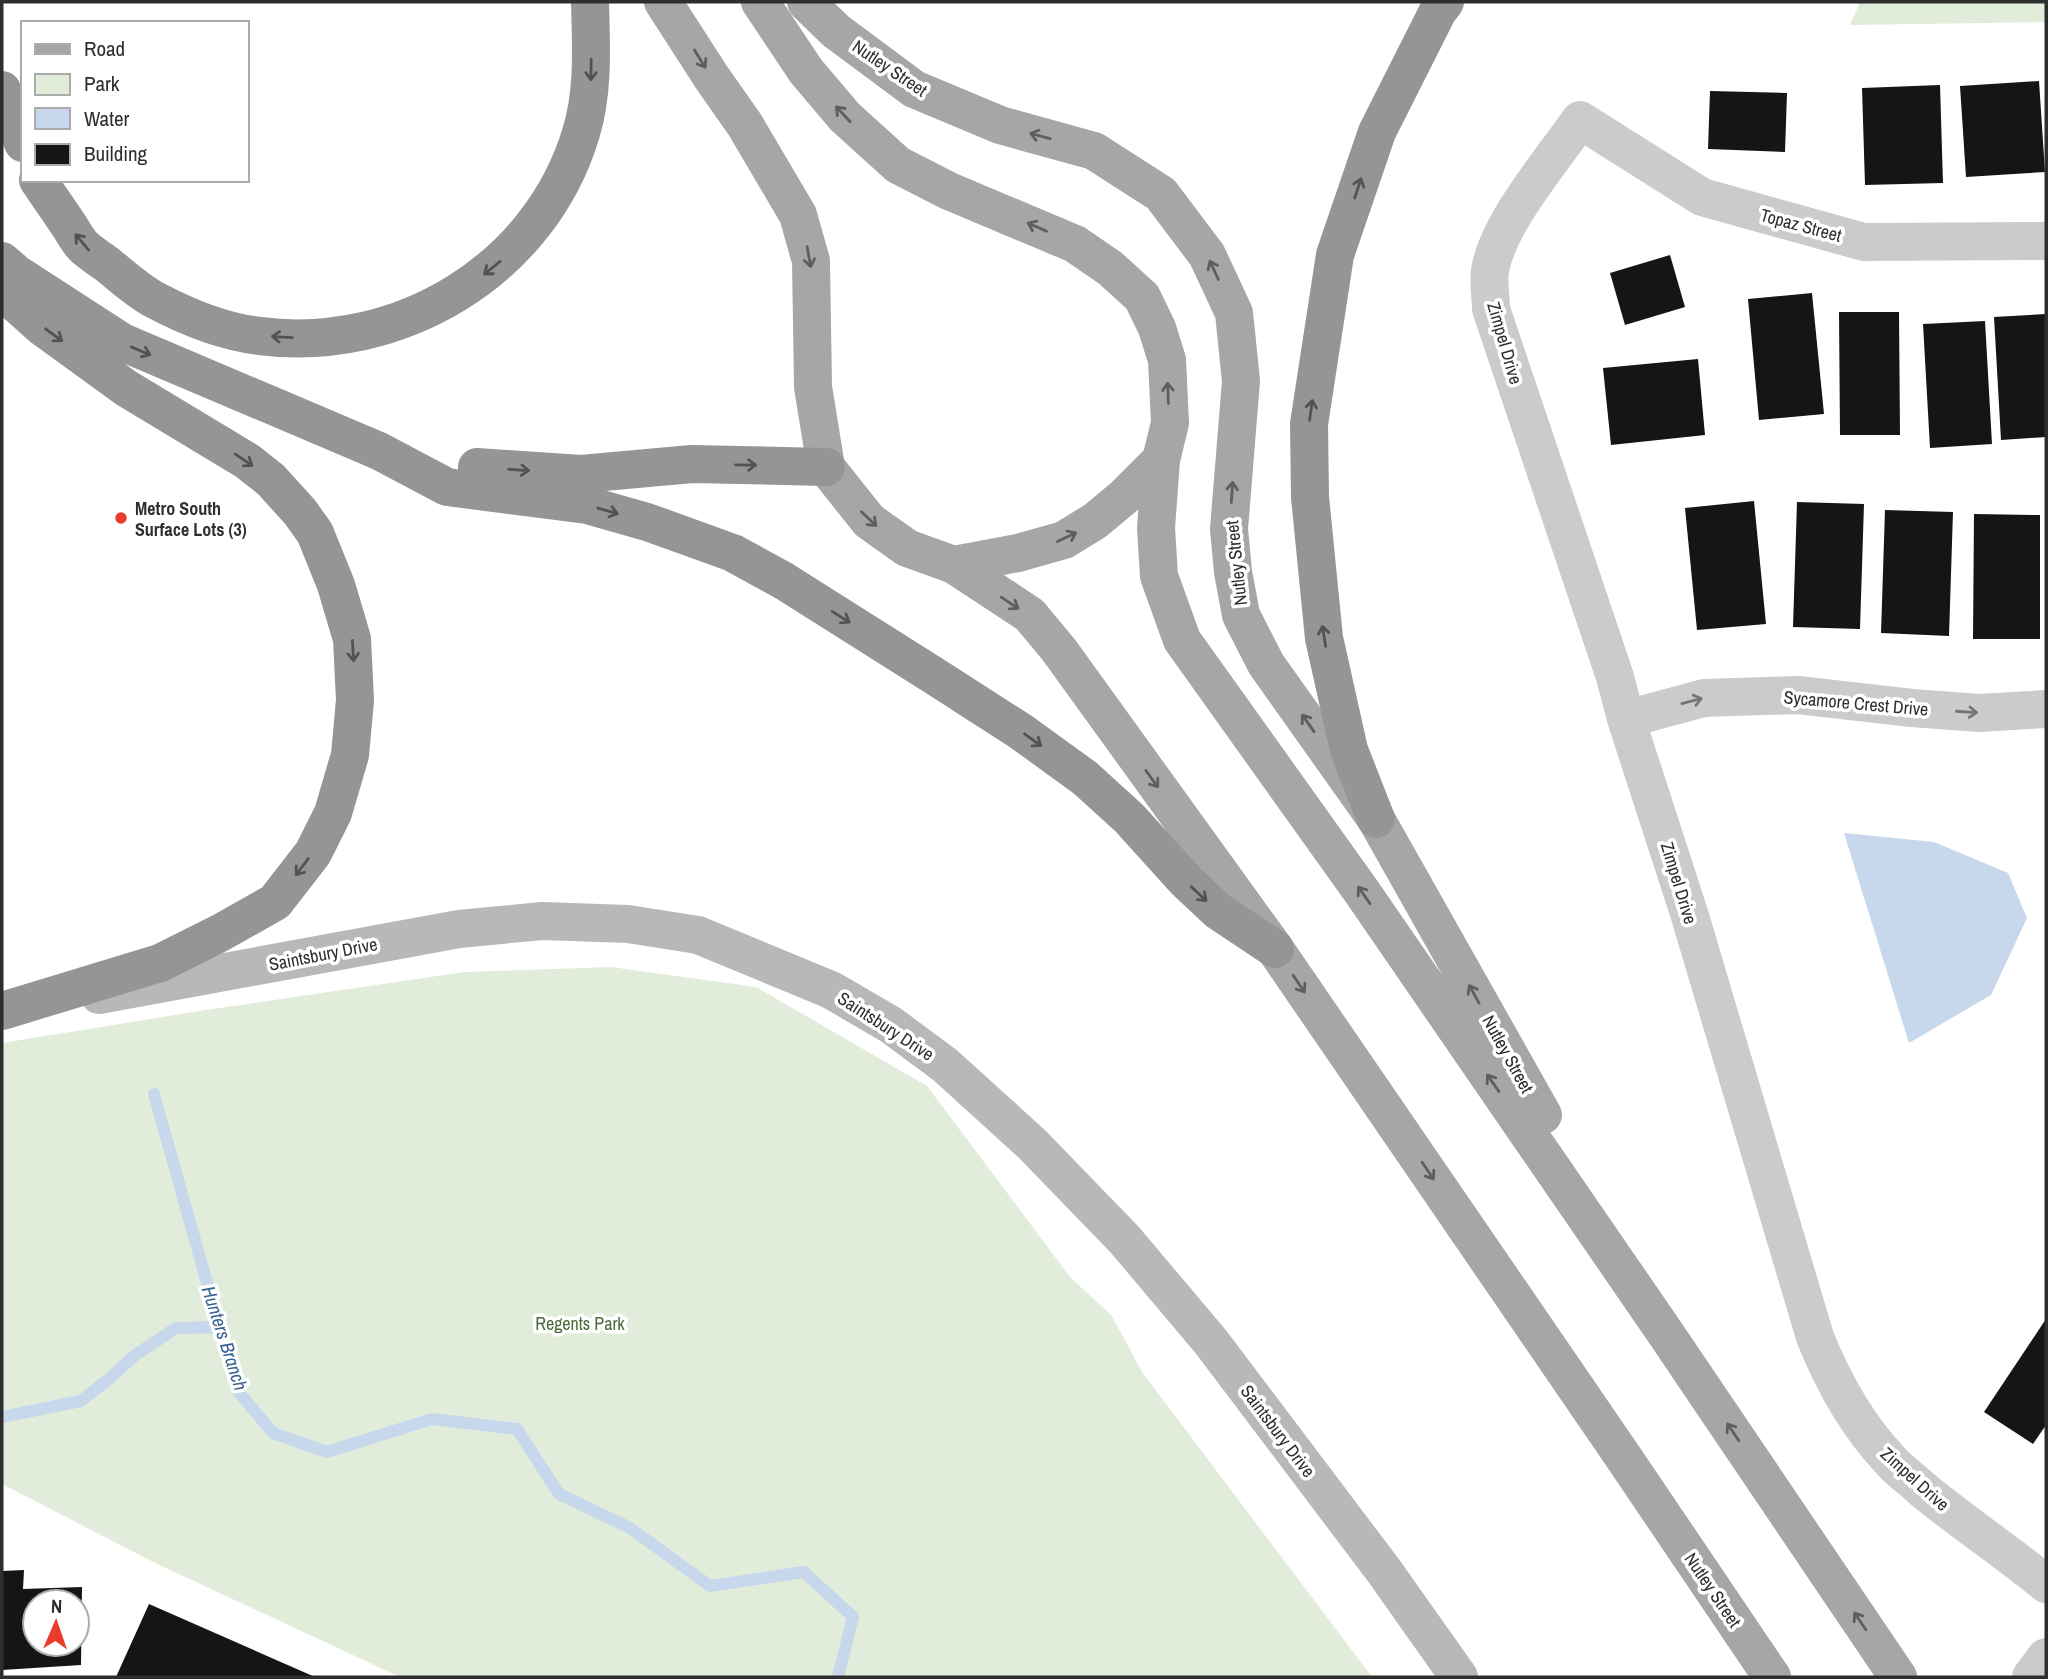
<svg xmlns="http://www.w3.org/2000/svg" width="2048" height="1679" font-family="'Archivo Narrow',sans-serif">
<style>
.green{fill:#e2ecdb}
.water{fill:#c7d8ed}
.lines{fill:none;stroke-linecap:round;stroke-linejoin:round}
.stream{stroke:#c7d8ed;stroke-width:12}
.building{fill:#151515;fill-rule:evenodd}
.street{stroke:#cbcbcb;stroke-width:38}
.secondary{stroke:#b8b8b8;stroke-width:38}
.primary{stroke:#a6a6a6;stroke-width:38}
.highway{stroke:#959595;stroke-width:38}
.oneway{stroke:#5e5e5e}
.oneway2{stroke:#525252}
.oneway3{stroke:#757575}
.poi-dot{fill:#ea3c2b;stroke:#fff;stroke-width:2.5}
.labels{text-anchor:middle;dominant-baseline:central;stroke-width:7;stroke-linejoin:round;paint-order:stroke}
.street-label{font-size:18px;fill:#2e2e2e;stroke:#fff}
.poi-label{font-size:18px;font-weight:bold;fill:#2e2e2e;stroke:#fff;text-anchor:start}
.park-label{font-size:18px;fill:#496b3a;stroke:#fff}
.water-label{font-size:19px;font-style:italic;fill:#3a6293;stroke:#fff}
</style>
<rect width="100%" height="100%" fill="#fff"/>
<!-- green -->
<path class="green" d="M 1860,2 L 2046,2 L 2046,22 L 1850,25 Z
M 611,967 L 756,987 L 927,1086 L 1070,1277 L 1112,1316 L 1142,1372 L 1372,1677 L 400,1677 L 155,1563 L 2,1484 L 2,1043 L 206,1010 L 464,972 Z"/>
<!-- water -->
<path class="water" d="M 1844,833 L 1934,842 L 2008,873 L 2027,918 L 1991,995 L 1909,1043 Z"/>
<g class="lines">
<!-- stream -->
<path class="stream" d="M 154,1094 L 237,1390 L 273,1433 L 327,1452 L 432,1419 L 517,1429 L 559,1494 L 630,1528 L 710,1586 L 804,1572 L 853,1617 L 838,1677
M 2,1417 L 81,1401 L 110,1378 L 134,1356 L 176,1328 L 220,1327"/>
</g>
<!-- building -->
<path class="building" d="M 2039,81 L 2045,172 L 1966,177 L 1960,86 Z
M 1940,85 L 1943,183 L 1865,185 L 1862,88 Z
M 1710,91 L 1787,93 L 1785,152 L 1708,149 Z
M 1670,255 L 1685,307 L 1625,325 L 1610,273 Z
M 1812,293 L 1824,414 L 1759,420 L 1748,299 Z
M 1839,312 L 1899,312 L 1900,435 L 1840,435 Z
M 2046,314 L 2046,437 L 2001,440 L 1994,317 Z
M 1985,321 L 1992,444 L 1930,448 L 1923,324 Z
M 1698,359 L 1705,435 L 1611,445 L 1603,368 Z
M 1754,501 L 1766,624 L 1697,630 L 1685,508 Z
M 1797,502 L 1864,504 L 1860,629 L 1793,627 Z
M 1885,510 L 1953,512 L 1949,636 L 1881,633 Z
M 1974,514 L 2040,515 L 2040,639 L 1973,639 Z
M 2046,1319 L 2046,1425 L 2033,1444 L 1984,1412 Z
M 24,1570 L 23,1589 L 82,1587 L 81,1665 L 2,1670 L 2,1571 ZM 35,1602 L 77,1602 L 77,1644 L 35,1644 Z
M 149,1604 L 315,1677 L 116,1677 Z"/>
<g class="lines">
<!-- street -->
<path class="street" d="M 2046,241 L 1864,242 L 1702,197 L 1580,120 C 1553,159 1497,224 1490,271 C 1488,283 1491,297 1491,309 L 1615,677 L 1626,719 L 1689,913 L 1815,1337 C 1833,1382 1856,1424 1890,1460 C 1899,1471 1912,1479 1922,1489 C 1962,1522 2006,1551 2046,1584
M 1626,719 L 1704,698 L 1798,695 L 1912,708 L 1979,713 L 2046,709
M 2031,1677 L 2046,1657"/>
<!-- secondary -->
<path class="secondary" d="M 99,995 L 459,929 L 542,921 L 628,924 L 698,935 L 831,990 L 891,1025 L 945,1065 L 1032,1144 L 1125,1240 L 1211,1342 L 1384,1571 L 1459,1677"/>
<!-- primary -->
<path class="primary" d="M 663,2 L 712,78 L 745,125 L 798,215 L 811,261 L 813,387 L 826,467 L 869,521 L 907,548 L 954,565 L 1030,615 L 1059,650 L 1275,949 L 1626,1461 L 1772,1677
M 760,2 L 806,71 L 845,117 L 898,165 L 949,191 L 1075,244 L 1110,268 L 1142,297 L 1157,328 L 1167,360 L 1170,423 L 1161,460 L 1156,528 L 1159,576 L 1182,640 L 1362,892 L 1664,1331 L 1898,1677
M 806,2 L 836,31 L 914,89 L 1000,125 L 1094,151 L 1161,194 L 1207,255 L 1234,313 L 1241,381 L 1229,529 L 1233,572 L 1241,615 L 1266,664 L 1376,819 L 1543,1115
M 954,565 L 1018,553 L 1064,540 L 1095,521 L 1125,496 L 1161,460"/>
<!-- highway -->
<path class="highway" d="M 2,90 L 23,143
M 38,180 C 48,195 58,209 68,224 C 73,231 77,240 83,246 C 90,253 100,259 108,265 C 123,277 138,291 155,300 C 187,317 224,332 260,336 C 399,354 540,270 581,133 C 594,91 591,45 590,2
M 2,261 L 17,274 L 122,342 L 379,451 L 447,487 L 587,505 L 647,522 L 733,553 L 784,581 L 936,677 L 1020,731 L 1085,778 L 1129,818 L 1186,881 L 1218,911 L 1275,949
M 2,291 L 42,327 L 126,388 L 247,461 L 271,480 L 300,512 L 315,533 L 336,585 L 352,639 L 355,700 L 350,755 L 333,813 L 313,853 L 275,902 L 220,933 L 160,963 L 2,1011
M 477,467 L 581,474 L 692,464 L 826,467
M 1376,819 L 1349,750 L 1324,638 L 1310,497 L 1309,424 L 1335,255 L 1377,132 L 1438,11 L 1445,2"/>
</g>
<!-- one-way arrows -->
<defs><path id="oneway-shaft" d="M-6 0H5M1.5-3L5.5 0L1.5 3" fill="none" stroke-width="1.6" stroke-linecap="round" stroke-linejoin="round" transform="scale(1.75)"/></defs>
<g class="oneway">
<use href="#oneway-shaft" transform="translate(700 59) rotate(58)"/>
<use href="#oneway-shaft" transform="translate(843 114) rotate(-133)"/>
<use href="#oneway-shaft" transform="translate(1040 136) rotate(-165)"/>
<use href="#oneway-shaft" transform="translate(1037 227) rotate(-156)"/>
<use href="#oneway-shaft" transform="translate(809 257) rotate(80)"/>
<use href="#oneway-shaft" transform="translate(1214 270) rotate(-115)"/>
<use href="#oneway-shaft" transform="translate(1168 393) rotate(-92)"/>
<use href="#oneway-shaft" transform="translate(1232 492) rotate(-86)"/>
<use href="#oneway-shaft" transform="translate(869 519) rotate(44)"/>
<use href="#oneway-shaft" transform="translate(1067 537) rotate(-26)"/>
<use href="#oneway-shaft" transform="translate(1010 603) rotate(34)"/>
<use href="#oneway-shaft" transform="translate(1308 723) rotate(-125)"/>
<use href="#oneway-shaft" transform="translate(1152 779) rotate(54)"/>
<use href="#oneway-shaft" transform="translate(1364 895) rotate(-125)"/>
<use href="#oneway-shaft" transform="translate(1299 984) rotate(56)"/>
<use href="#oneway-shaft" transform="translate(1474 994) rotate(-119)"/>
<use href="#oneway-shaft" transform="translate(1493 1083) rotate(-125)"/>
<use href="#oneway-shaft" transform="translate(1428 1171) rotate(56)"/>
<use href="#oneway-shaft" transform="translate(1733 1432) rotate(-124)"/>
<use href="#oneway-shaft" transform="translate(1860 1621) rotate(-124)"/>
</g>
<g class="oneway2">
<use href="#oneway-shaft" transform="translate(591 70) rotate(91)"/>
<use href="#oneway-shaft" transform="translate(1358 188) rotate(-72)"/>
<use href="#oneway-shaft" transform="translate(82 242) rotate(-130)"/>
<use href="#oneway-shaft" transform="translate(492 268) rotate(141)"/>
<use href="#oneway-shaft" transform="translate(54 335) rotate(36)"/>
<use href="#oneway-shaft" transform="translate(282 337) rotate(-177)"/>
<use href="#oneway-shaft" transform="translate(141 351) rotate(23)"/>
<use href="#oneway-shaft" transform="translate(1311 410) rotate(-82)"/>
<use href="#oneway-shaft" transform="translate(244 460) rotate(34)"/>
<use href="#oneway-shaft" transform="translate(746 465) rotate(1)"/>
<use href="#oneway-shaft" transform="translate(519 470) rotate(4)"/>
<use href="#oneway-shaft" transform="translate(608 511) rotate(16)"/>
<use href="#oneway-shaft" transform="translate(841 617) rotate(32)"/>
<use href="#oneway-shaft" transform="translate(1324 636) rotate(-99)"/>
<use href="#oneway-shaft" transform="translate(353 651) rotate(87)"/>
<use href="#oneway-shaft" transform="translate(1033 740) rotate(36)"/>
<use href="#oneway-shaft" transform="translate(302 867) rotate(127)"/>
<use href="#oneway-shaft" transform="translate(1199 894) rotate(43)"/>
</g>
<g class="oneway3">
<use href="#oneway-shaft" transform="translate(1692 701) rotate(-15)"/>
<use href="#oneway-shaft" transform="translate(1967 712) rotate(4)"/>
</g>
<!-- markers -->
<circle class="poi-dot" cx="121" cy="518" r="7"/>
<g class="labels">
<!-- street labels -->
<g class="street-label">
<text transform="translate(890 68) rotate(34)">Nutley Street</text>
<text transform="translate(1801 225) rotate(15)">Topaz Street</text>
<text transform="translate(1505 343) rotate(74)">Zimpel Drive</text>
<text transform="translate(1236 563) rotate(-96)">Nutley Street</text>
<text transform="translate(1856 703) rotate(5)">Sycamore Crest Drive</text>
<text transform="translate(1679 883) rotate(73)">Zimpel Drive</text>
<text transform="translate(323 954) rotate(-11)">Saintsbury Drive</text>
<text transform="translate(886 1026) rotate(33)">Saintsbury Drive</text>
<text transform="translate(1508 1054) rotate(61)">Nutley Street</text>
<text transform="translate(1278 1431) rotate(53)">Saintsbury Drive</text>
<text transform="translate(1915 1479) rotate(42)">Zimpel Drive</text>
<text transform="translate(1713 1590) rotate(56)">Nutley Street</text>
</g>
<!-- poi labels -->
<g class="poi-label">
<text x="135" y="508">Metro South<tspan x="135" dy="21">Surface Lots (3)</tspan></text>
</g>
<!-- park labels -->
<g class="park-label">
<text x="580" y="1323">Regents Park</text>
</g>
<!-- water labels -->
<g class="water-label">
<text transform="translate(225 1338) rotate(72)">Hunters Branch</text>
</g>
</g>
<!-- border -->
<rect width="2048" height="1679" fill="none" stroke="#2e2e2e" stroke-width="7"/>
<!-- legend -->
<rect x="21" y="21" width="228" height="161" fill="#ffffff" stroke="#ababab" stroke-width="2"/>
<rect x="35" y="44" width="35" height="10" fill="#a6a6a6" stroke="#ababab" stroke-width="2"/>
<text x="84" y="56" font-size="21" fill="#2e2e2e">Road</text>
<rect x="35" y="74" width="35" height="21" fill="#e2ecdb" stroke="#ababab" stroke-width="2"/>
<text x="84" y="91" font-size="21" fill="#2e2e2e">Park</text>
<rect x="35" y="108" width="35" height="21" fill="#c7d8ed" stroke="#ababab" stroke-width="2"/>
<text x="84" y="126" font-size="21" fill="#2e2e2e">Water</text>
<rect x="35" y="144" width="35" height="21" fill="#151515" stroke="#ababab" stroke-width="2"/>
<text x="84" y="161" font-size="21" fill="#2e2e2e">Building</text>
<!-- north arrow -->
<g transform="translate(56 1623) rotate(2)"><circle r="33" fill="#ffffff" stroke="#ababab" stroke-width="2"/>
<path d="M0-5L12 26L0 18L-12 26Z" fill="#ea3c2b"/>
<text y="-10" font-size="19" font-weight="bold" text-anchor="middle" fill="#2e2e2e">N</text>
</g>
</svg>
